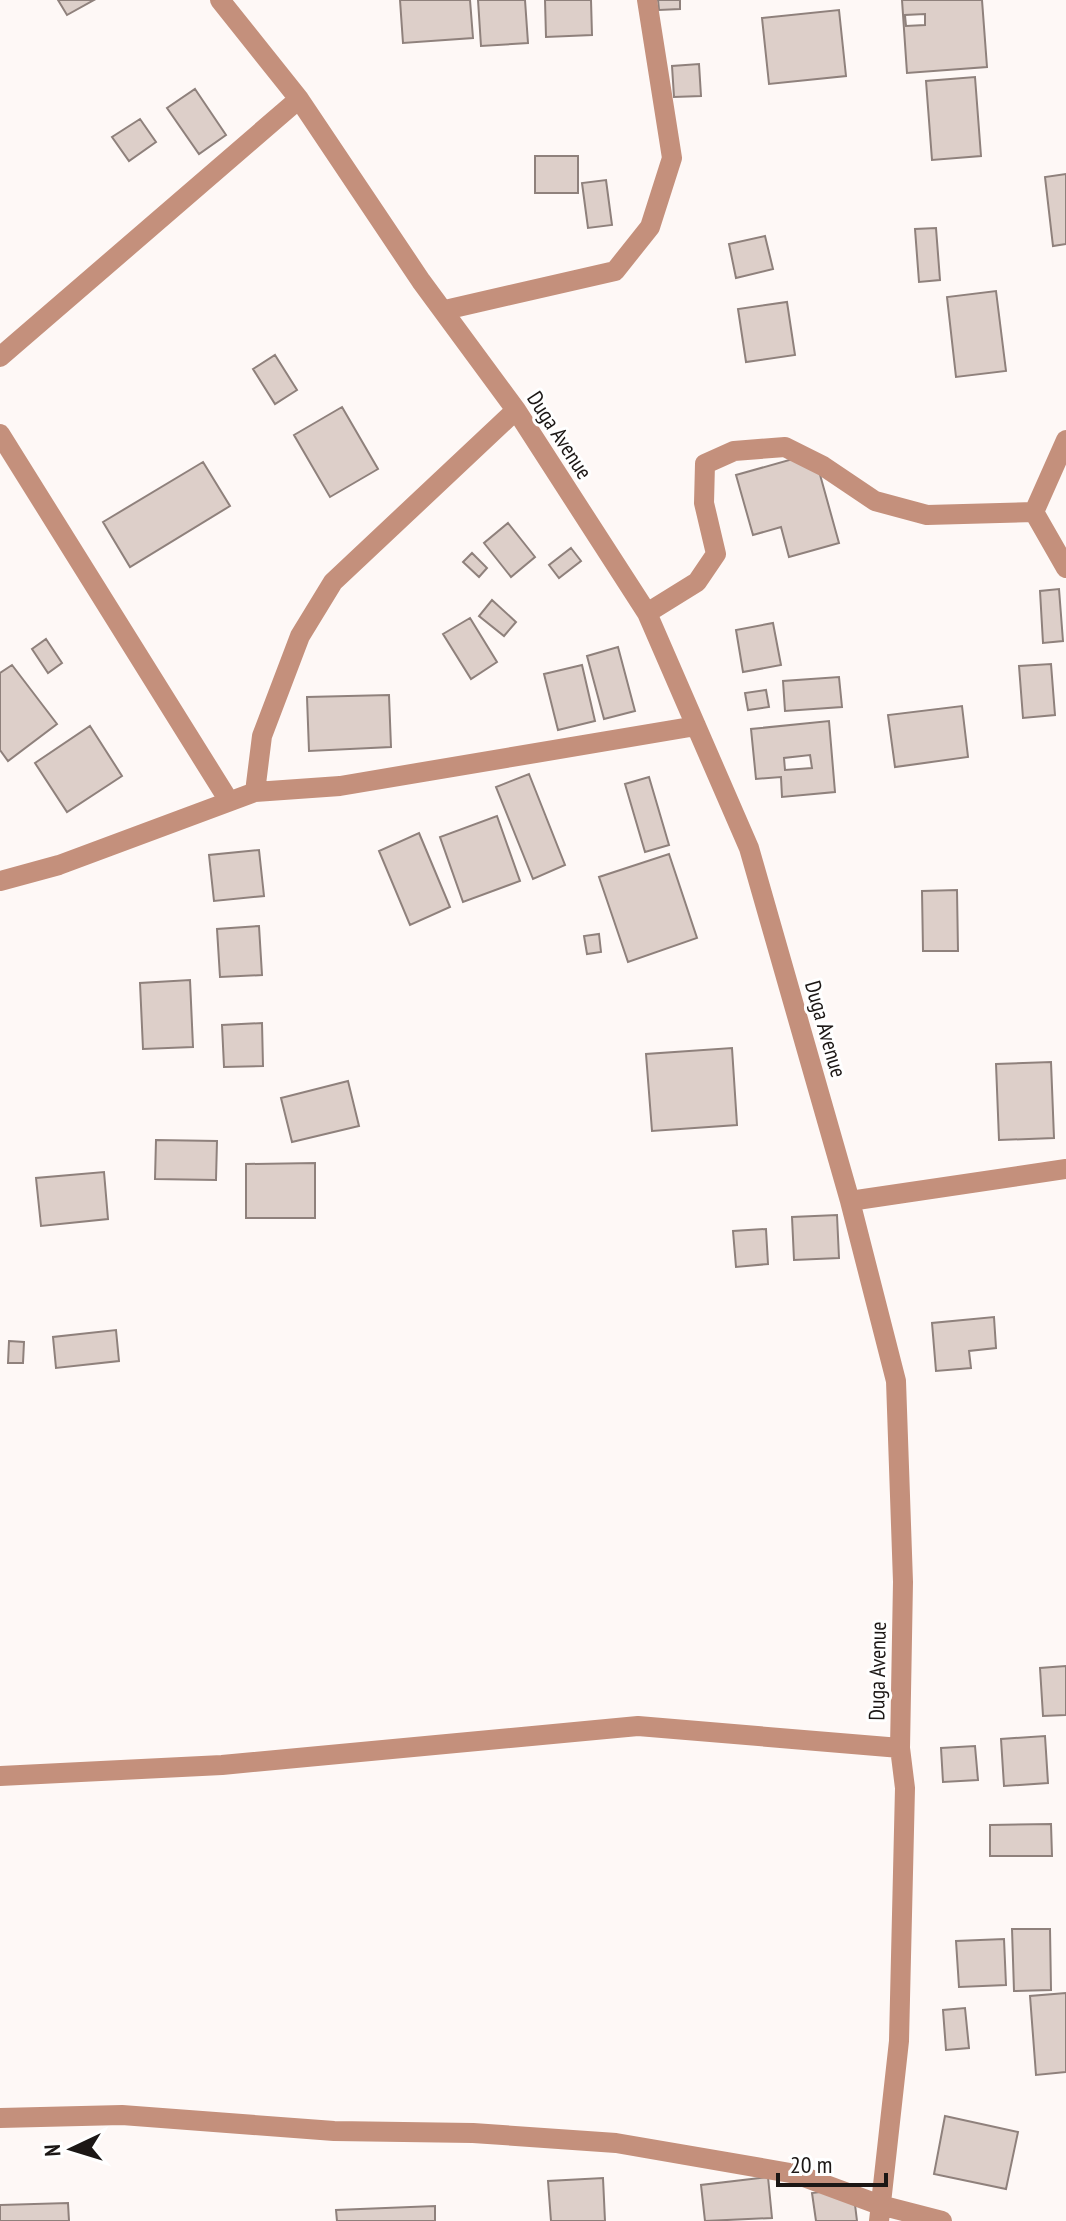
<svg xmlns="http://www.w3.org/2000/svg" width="1066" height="2221" font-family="'PT Sans Narrow',sans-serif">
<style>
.building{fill:#ddcfc9;stroke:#8f817c;stroke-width:2;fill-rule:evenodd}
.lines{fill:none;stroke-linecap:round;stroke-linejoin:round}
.minor{stroke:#c4907c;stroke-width:20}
.labels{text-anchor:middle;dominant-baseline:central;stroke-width:6;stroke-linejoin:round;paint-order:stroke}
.street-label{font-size:22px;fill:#1c1715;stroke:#fff}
</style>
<rect width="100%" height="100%" fill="#fef8f6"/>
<!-- building -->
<path class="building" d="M 58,0 L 94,0 L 67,15 Z
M 400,0 L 470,0 L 473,38 L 403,43 Z
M 478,0 L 525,0 L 528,43 L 481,46 Z
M 545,0 L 591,0 L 592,35 L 546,37 Z
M 658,0 L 680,0 L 680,9 L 659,10 Z
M 902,0 L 982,0 L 987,67 L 907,73 ZM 925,14 L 925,25 L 906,26 L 905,15 Z
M 839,10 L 846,76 L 769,84 L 762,18 Z
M 699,64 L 701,96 L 674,97 L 672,66 Z
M 975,77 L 981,156 L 932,160 L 926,81 Z
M 195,89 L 226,135 L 199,154 L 167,108 Z
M 140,119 L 156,142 L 129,161 L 112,137 Z
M 535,156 L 578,156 L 578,193 L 535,193 Z
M 1066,174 L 1066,244 L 1053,246 L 1045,177 Z
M 606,180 L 612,225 L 588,228 L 582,183 Z
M 936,228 L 940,280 L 919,282 L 915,229 Z
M 765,236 L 773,269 L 736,278 L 729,244 Z
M 996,291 L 1006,371 L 956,377 L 947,297 Z
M 787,302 L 795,355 L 746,362 L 738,309 Z
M 275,355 L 297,390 L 275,404 L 253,369 Z
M 342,407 L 378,469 L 330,497 L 294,435 Z
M 814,453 L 839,543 L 789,557 L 781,527 L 753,535 L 736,475 Z
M 203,462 L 230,506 L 130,567 L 103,522 Z
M 508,523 L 535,557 L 511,577 L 484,543 Z
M 571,548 L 581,561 L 559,578 L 549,565 Z
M 472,553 L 487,568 L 479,577 L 463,562 Z
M 1059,589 L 1063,641 L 1043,643 L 1040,591 Z
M 492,600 L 516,622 L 504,636 L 479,616 Z
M 470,618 L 497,662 L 471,679 L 443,634 Z
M 773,623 L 781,665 L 743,672 L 736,630 Z
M 46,639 L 62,663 L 48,673 L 32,649 Z
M 618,647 L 635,711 L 604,719 L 587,656 Z
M 1051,664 L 1055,715 L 1023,718 L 1019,666 Z
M 12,665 L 57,724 L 8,761 L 0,750 L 0,673 Z
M 582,665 L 595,721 L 558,730 L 544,674 Z
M 839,677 L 842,707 L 785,711 L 783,681 Z
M 766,690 L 769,707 L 748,710 L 745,693 Z
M 389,695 L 391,747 L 309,751 L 307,697 Z
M 962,706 L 968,757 L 895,767 L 888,715 Z
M 829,721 L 835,792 L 782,797 L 781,777 L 756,779 L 751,729 ZM 810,755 L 812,768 L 785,770 L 784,758 Z
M 90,726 L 122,776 L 67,812 L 35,763 Z
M 529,774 L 565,865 L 533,879 L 496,787 Z
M 649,777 L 669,845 L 645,852 L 625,784 Z
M 497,816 L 520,881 L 463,902 L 440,837 Z
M 419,833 L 450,907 L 410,925 L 379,851 Z
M 259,850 L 264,896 L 214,901 L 209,855 Z
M 669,854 L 697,938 L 628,962 L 599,877 Z
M 957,890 L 958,951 L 923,951 L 922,891 Z
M 259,926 L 262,975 L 220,977 L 217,929 Z
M 599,934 L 601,952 L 587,954 L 584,936 Z
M 190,980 L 193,1047 L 143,1049 L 140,983 Z
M 262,1023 L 263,1066 L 224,1067 L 222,1025 Z
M 732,1048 L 737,1125 L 652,1131 L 646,1054 Z
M 1051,1062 L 1054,1138 L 999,1140 L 996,1064 Z
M 348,1081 L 359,1126 L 292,1142 L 281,1098 Z
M 156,1140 L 217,1141 L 216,1180 L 155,1179 Z
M 315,1163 L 315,1218 L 246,1218 L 246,1164 Z
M 104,1172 L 108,1219 L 41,1226 L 36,1178 Z
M 837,1215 L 839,1258 L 794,1260 L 792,1217 Z
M 766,1229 L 768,1264 L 736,1267 L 733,1231 Z
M 994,1317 L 996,1348 L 969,1351 L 971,1368 L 936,1371 L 932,1323 Z
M 116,1330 L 119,1361 L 56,1368 L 53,1337 Z
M 9,1341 L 24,1342 L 23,1363 L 8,1363 Z
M 1066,1666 L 1066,1715 L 1043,1716 L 1040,1668 Z
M 1045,1736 L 1048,1783 L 1004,1786 L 1001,1739 Z
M 975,1746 L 978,1780 L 943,1782 L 941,1748 Z
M 1051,1824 L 1052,1856 L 990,1856 L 990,1825 Z
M 1012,1929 L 1050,1929 L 1051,1990 L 1014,1991 Z
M 1004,1939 L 1006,1985 L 959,1987 L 956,1941 Z
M 1066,1993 L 1066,2072 L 1036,2075 L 1030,1996 Z
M 965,2008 L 969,2048 L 946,2050 L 943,2010 Z
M 945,2116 L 1018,2132 L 1006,2189 L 934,2174 Z
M 768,2177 L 772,2218 L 705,2221 L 701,2185 Z
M 603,2178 L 605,2221 L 551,2221 L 548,2181 Z
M 853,2188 L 857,2221 L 816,2221 L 812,2193 Z
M 68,2203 L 69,2221 L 0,2221 L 0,2205 Z
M 435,2206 L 435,2221 L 337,2221 L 336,2210 Z"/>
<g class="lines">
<!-- minor -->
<path class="minor" d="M 220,0 L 299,99 L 421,281 L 516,410 L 647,613 L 749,848 L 850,1201 L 896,1381 L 903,1582 L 900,1748 L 905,1788 L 899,2041 L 879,2221
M 445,310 L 615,271 L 650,227 L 672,158 L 647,0
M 0,357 L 299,99
M 0,434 L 229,801
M 1034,512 L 1066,568
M 647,613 L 697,582 L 716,554 L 704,503 L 705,464 L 734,451 L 785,447 L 823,466 L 875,501 L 927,515 L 1034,512 L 1066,440
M 255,792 L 262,736 L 300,636 L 333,582 L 516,410
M 0,881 L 59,865 L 255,792 L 340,786 L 696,726
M 850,1201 L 1066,1169
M 0,1776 L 222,1765 L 638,1726 L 900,1748
M 0,2118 L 122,2115 L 334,2131 L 473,2133 L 616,2143 L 796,2174 L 880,2205 L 942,2221"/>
</g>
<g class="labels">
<!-- street labels -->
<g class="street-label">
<text transform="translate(560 435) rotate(57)">Duga Avenue</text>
<text transform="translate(826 1029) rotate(74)">Duga Avenue</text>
<text transform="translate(877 1671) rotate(-89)">Duga Avenue</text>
</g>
</g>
<!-- north arrow -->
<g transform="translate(72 2149) rotate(266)" stroke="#ffffff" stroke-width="6" paint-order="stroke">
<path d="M0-6L14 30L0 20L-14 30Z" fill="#1c1715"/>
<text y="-12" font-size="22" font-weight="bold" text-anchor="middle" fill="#1c1715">N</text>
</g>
<!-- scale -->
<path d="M778 2173v12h108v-12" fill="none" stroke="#1c1715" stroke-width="4"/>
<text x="790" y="2173" font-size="24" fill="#1c1715" stroke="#ffffff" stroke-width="6" paint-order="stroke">20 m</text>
</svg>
